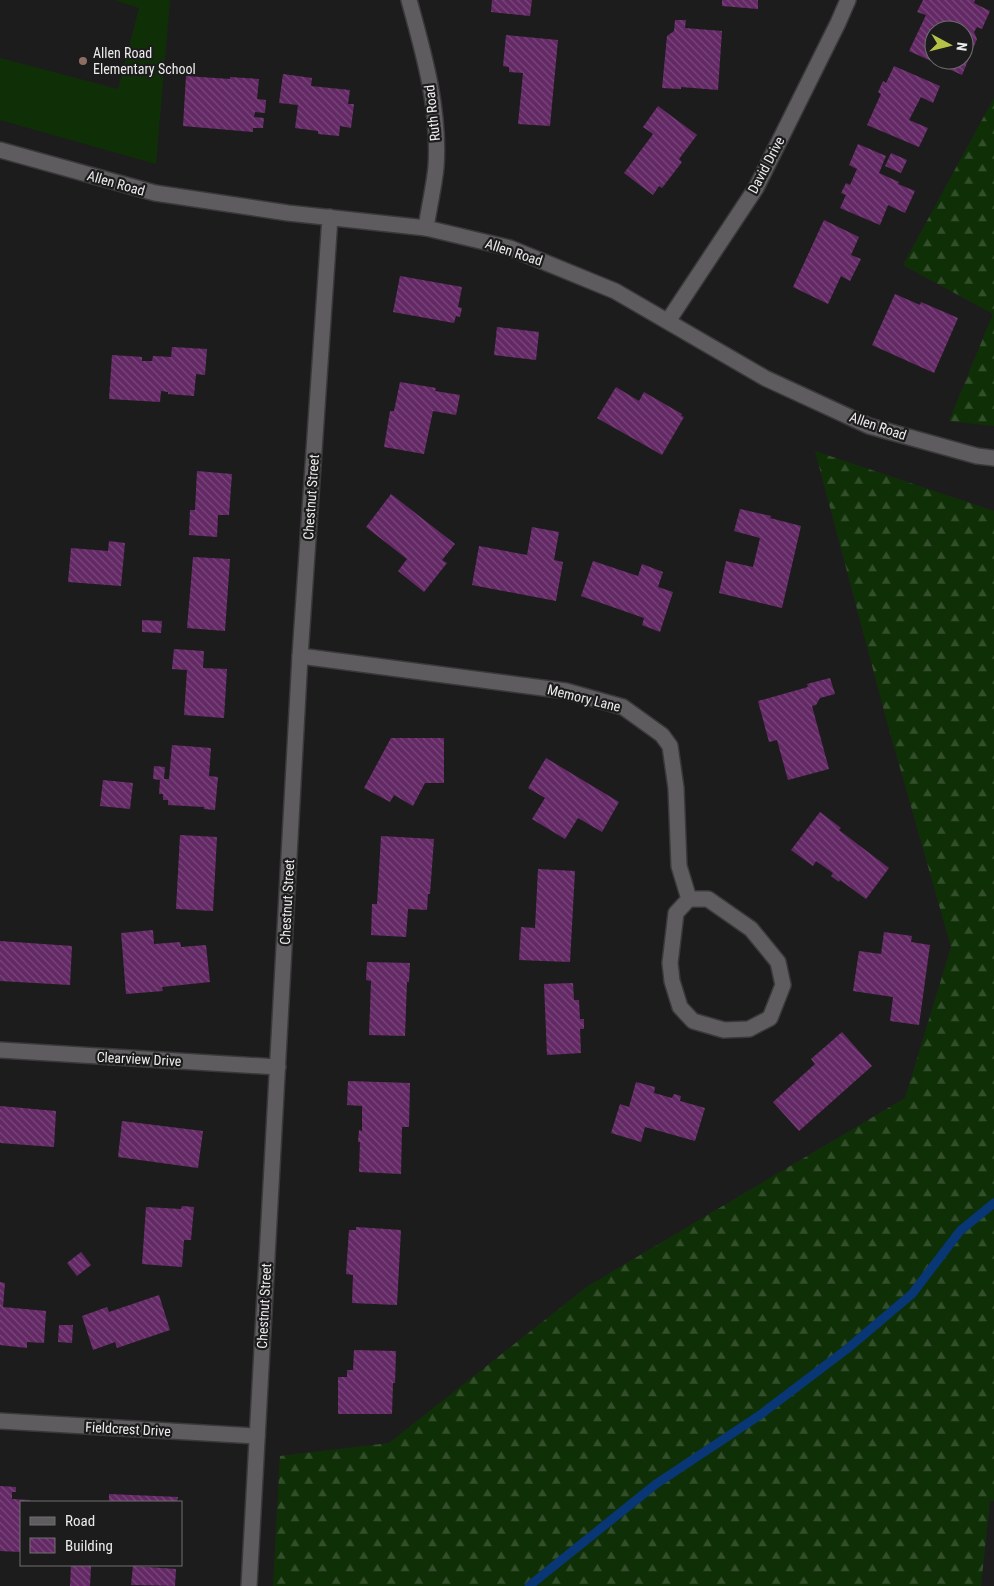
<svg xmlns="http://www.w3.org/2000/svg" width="994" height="1586" font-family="'Roboto Condensed',sans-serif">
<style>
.grass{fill:#0f3006}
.forest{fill:url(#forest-firs)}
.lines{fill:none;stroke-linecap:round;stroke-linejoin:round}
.stream{stroke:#093675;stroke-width:9}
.building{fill:url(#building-back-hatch);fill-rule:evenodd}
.street-casing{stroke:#3a383a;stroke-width:18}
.secondary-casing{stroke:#3a383a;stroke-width:18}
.street{stroke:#5e5c5e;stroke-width:15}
.secondary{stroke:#5e5c5e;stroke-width:15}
.education-dot{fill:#8d6e63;stroke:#1d1c1d;stroke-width:2}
.labels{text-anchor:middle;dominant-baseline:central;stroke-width:4.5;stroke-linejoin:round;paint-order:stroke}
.poi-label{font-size:14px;fill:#ecebec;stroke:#1d1c1d;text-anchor:start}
.street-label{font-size:14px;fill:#ecebec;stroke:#1d1c1d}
</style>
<defs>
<pattern id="forest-firs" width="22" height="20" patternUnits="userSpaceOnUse" patternTransform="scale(1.25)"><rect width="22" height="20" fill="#0f3006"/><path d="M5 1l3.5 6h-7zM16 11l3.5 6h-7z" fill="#324e2a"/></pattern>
<pattern id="building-back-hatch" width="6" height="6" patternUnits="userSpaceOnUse" patternTransform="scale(1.25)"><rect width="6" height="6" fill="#632965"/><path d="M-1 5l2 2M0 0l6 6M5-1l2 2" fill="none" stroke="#7a487b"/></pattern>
</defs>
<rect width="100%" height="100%" fill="#1d1c1d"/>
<!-- grass -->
<path class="grass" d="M 114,0 L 170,0 L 156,164 L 0,120 L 0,58 L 118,89 L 139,8 Z"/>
<!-- forest -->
<path class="forest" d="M 994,98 L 994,426 L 949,421 L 993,314 L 903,265 Z
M 815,451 L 994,511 L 994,1501 L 990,1501 L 981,1586 L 273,1586 L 280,1456 L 389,1443 L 588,1286 L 905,1098 L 951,947 L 887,722 Z"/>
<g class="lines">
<!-- stream -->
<path class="stream" d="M 529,1586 L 656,1484 L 760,1415 L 847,1349 L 912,1294 L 960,1231 L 994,1203"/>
</g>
<!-- building -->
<path class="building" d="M 492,0 L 532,0 L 530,16 L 491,12 Z
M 722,0 L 758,0 L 758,9 L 722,6 Z
M 923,0 L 975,0 L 974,3 L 990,11 L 982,29 L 977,27 L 974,32 L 977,39 L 962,75 L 909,51 L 926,15 L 917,12 ZM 934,30 L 964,30 L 964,60 L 934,60 Z
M 675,20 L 686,20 L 685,28 L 722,31 L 718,90 L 681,87 L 681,89 L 662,88 L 667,36 L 674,31 Z
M 506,35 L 558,40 L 550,126 L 518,124 L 523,73 L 509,72 L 509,67 L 503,66 Z
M 894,66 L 940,86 L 933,103 L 921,97 L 909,120 L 928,128 L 919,147 L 867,125 L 881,94 L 878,92 L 883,81 L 886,83 Z
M 283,74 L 312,78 L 311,86 L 350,90 L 348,104 L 354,104 L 351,128 L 340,126 L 339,136 L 318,134 L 318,131 L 295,128 L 298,105 L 279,103 Z
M 186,76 L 230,79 L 230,77 L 259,79 L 257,99 L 266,100 L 265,113 L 255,112 L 254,117 L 264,118 L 263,128 L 253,128 L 253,132 L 183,126 Z
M 658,106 L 697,135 L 679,159 L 682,162 L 662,188 L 659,186 L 653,195 L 624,173 L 653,134 L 643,127 Z
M 858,144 L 886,156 L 879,173 L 899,182 L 898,184 L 915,191 L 905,213 L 888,205 L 880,225 L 840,208 L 846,195 L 841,193 L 846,183 L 850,185 L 857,169 L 849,165 Z
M 891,153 L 907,160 L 901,173 L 885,166 Z
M 824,220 L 859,237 L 851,255 L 861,259 L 850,281 L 841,276 L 828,304 L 793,287 Z
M 400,276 L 462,287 L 458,307 L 462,308 L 460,317 L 456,316 L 454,323 L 393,312 Z
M 895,294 L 920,305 L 921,302 L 958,318 L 934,373 L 872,345 Z
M 497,327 L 539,332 L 536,360 L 494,355 Z
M 172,347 L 207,349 L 205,375 L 196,374 L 194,396 L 168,394 L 168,392 L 161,391 L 160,402 L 109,399 L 112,355 L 142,357 L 142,361 L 152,361 L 153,356 L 171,357 Z
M 400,382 L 436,388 L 435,391 L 460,395 L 456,415 L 433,411 L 424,454 L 384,447 L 390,411 L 394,411 Z
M 616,387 L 639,401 L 644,392 L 682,414 L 681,416 L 684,417 L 662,455 L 597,418 Z
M 197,471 L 232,474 L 229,515 L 218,515 L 217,537 L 189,535 L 190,510 L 195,510 Z
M 391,494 L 455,544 L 442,560 L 447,563 L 424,592 L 398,571 L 407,559 L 366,527 Z
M 740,509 L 771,516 L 770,518 L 801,526 L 782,608 L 719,593 L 726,561 L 753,567 L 760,538 L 734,531 Z
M 532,527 L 559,532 L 554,560 L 563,562 L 556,601 L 472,585 L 479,546 L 527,555 Z
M 109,541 L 125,543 L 121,586 L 68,582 L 71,548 L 108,551 Z
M 193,557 L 230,559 L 225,631 L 187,628 Z
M 593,561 L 638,576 L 642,564 L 663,572 L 658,587 L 673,592 L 660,632 L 642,625 L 644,618 L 581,596 Z
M 142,620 L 162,621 L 161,633 L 142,632 Z
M 174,649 L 204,651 L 203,668 L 227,669 L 224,718 L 184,715 L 187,670 L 172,669 Z
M 830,678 L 835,694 L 820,698 L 816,705 L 812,706 L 829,769 L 788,780 L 777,740 L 769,742 L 758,701 L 808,687 L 807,684 Z
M 391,738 L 444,738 L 444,783 L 425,783 L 413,806 L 394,795 L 390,802 L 364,788 Z
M 172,745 L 211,748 L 209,776 L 218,777 L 215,810 L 204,809 L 204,807 L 168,805 L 168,800 L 163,800 L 163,794 L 159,794 L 160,780 L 153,779 L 154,766 L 165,767 L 164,779 L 169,779 Z
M 546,758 L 619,802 L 602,832 L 578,818 L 565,839 L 532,819 L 545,798 L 528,788 Z
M 103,780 L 133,783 L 130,809 L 100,806 Z
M 820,812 L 841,828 L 839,830 L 889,868 L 866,899 L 840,880 L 839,882 L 831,876 L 833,873 L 816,861 L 813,866 L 791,850 Z
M 180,835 L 217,837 L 213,911 L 176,909 Z
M 381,836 L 434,839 L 430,894 L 428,894 L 427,910 L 408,909 L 406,937 L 371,935 L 372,904 L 377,904 Z
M 538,869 L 575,871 L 570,962 L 519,960 L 521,927 L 535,928 Z
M 153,930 L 154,944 L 180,942 L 181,947 L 206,945 L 210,982 L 162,987 L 163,991 L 126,994 L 121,933 Z
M 884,932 L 912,936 L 911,942 L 930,945 L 919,1025 L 890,1021 L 893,997 L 853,991 L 859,951 L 881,954 Z
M 0,941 L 72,946 L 70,985 L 0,981 Z
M 367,962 L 410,963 L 409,982 L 407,982 L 405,1036 L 369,1035 L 371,981 L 366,980 Z
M 573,983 L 574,1000 L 579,1000 L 580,1019 L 584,1019 L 584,1029 L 580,1029 L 581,1053 L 547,1055 L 544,984 Z
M 842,1032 L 872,1066 L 799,1131 L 773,1102 L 815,1064 L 811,1059 Z
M 348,1081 L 410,1083 L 409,1127 L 402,1127 L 401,1174 L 359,1172 L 360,1142 L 358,1142 L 359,1130 L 362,1131 L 362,1106 L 347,1105 Z
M 636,1082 L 655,1087 L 654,1093 L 672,1098 L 674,1094 L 681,1096 L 680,1101 L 705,1108 L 695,1141 L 645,1127 L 641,1142 L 611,1133 L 620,1104 L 629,1107 Z
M 0,1106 L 56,1111 L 54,1147 L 0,1143 Z
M 122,1121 L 203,1131 L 198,1168 L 118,1157 Z
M 182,1206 L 194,1207 L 191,1240 L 184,1240 L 182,1267 L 142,1264 L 146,1207 L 181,1209 Z
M 356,1227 L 401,1230 L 397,1305 L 352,1303 L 353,1275 L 346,1274 L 349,1230 L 356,1230 Z
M 81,1252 L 91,1265 L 77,1276 L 67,1263 Z
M 0,1282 L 5,1283 L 3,1307 L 46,1311 L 44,1343 L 27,1342 L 27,1348 L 0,1345 Z
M 159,1295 L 170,1330 L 117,1348 L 115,1342 L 93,1350 L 82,1316 L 107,1307 L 109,1312 Z
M 59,1325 L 73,1325 L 72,1343 L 58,1342 Z
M 354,1350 L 396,1351 L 395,1383 L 393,1383 L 392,1414 L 338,1414 L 338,1377 L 347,1377 L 347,1370 L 353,1370 Z
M 0,1486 L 16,1487 L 16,1492 L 12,1492 L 12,1499 L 30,1500 L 29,1502 L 21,1502 L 21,1552 L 0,1551 Z
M 109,1494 L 178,1497 L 177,1502 L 109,1502 Z
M 71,1565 L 91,1566 L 90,1586 L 70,1586 Z
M 133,1566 L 176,1569 L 175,1586 L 131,1585 Z"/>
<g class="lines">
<!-- street casing -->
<g class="street-casing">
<path id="street" d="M 409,0 C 424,54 440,110 436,167 C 434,187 429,207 426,228
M 668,321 L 756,188 L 838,23 L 848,0
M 300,656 L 566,691 L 623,707 L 662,735 L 670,746 L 676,788 L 679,866 L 689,899
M 689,899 L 708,899 L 751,929 L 778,962 L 783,985 L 770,1018 L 749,1029 L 724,1030 L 693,1021 L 680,1007 L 672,981 L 670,963 L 676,913 Z
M 0,1050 L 278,1067
M 0,1421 L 257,1436"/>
</g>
<!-- secondary casing -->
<g class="secondary-casing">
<path id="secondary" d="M 0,150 L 155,193 L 288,213 L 426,228 L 510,248 L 615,291 L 765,378 L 869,426 L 977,456 L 994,458
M 249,1586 L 300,656 L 330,217"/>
</g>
<!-- street -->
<use href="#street" class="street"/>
<!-- secondary -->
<use href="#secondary" class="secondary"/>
</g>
<!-- markers -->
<circle class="education-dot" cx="83" cy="61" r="5"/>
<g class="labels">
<!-- poi labels -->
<g class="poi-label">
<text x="93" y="53">Allen Road<tspan x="93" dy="16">Elementary School</tspan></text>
</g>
<!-- street labels -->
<g class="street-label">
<text transform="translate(432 113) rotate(-96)">Ruth Road</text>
<text transform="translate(766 165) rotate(-62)">David Drive</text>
<text transform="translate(116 183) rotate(16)">Allen Road</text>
<text transform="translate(514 252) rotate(18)">Allen Road</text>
<text transform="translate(878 426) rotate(19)">Allen Road</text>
<text transform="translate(311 497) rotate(-86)">Chestnut Street</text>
<text transform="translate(584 698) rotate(14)">Memory Lane</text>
<text transform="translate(287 902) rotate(-87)">Chestnut Street</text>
<text transform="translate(139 1059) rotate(3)">Clearview Drive</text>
<text transform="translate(264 1306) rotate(-87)">Chestnut Street</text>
<text transform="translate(128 1429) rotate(3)">Fieldcrest Drive</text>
</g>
</g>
<!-- legend -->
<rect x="20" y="1501" width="162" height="65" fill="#1d1c1d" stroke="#706f70"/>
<rect x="30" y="1517" width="25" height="8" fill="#5e5c5e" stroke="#706f70"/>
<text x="65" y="1526" font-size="15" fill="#ecebec">Road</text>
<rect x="30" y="1538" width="25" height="15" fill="url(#building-back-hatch)" stroke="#706f70"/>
<text x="65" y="1551" font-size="15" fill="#ecebec">Building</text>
<!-- north arrow -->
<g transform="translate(949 45) rotate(97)"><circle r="24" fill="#1d1c1d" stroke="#706f70"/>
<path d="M0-4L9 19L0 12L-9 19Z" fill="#b6c148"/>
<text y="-8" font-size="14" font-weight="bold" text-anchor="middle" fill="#ecebec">N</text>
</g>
</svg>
